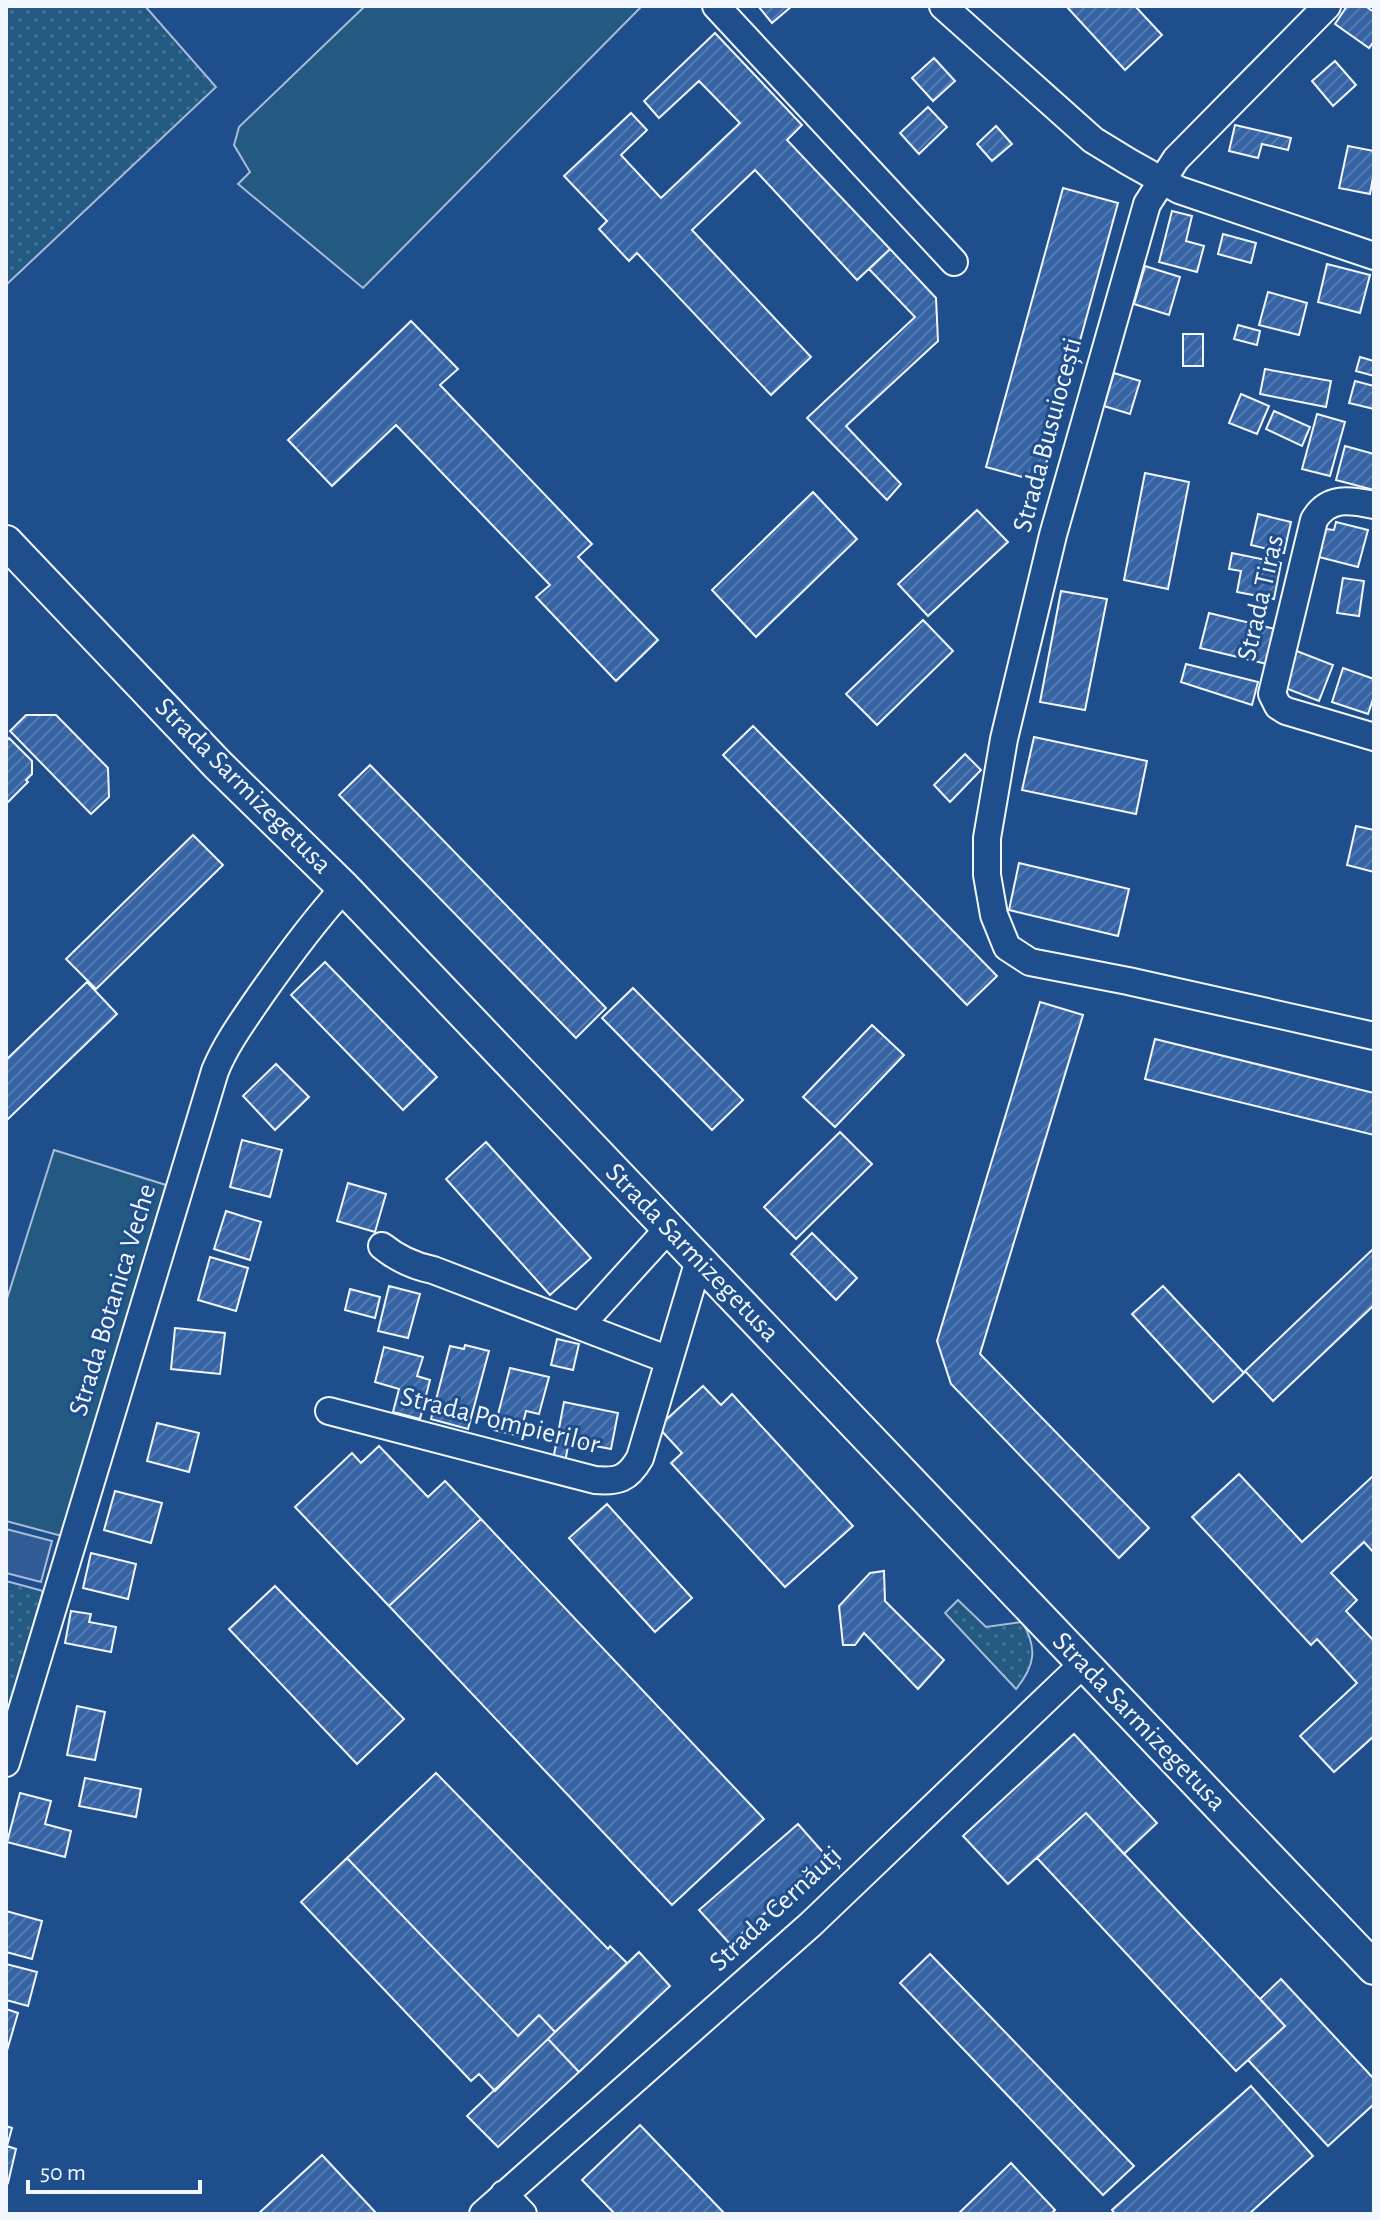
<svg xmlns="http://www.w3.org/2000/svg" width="1380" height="2220" font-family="'Alegreya Sans',sans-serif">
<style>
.green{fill:url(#green-dots);stroke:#a8bbd7;stroke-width:2}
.pitch{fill:#245a82;stroke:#a8bbd7;stroke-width:2}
.parking{fill:#305b95;stroke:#a8bbd7;stroke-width:2}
.building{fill:url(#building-hatch);stroke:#f2f6ff;stroke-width:2}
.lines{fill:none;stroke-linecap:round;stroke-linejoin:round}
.minor-casing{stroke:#f2f6ff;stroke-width:30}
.major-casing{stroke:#f2f6ff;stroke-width:36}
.minor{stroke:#1f4e8c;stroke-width:26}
.major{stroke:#1f4e8c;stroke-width:32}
.labels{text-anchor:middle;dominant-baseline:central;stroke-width:6;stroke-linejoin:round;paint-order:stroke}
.street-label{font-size:28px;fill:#f2f6ff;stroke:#1f4e8c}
</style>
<defs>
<pattern id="green-dots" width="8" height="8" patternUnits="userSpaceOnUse" patternTransform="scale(2)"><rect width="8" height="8" fill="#245a82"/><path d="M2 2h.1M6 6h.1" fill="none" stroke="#447295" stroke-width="1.8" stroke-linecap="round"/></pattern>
<pattern id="building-hatch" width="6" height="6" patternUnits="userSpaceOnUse" patternTransform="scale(2)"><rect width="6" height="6" fill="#3563a3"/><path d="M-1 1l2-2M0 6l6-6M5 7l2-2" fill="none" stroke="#537ab1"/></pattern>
</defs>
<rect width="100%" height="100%" fill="#1f4e8c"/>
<!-- green -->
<path class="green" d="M 6,6 L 145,6 L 216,87 L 6,285 Z
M 6,1581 L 43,1591 L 6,1719 Z
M 958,1600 L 986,1627 L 1022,1622 C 1038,1648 1035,1666 1016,1689 L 945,1613 Z"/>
<!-- pitch -->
<path class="pitch" d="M 365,6 L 642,6 L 363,288 L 238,184 L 250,172 L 234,145 L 239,127 Z
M 54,1150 L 166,1185 L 62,1536 L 6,1521 L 6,1302 Z"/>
<!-- parking -->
<path class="parking" d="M 6,1529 L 52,1541 L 41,1582 L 6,1573 Z"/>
<!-- building -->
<path class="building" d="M 758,6 L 792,6 L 772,23 Z
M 1066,6 L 1135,6 L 1162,35 L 1125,70 Z
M 1347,6 L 1365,6 L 1374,12 L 1374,41 L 1369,48 L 1335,24 Z
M 715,33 L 802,125 L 787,140 L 890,249 L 857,280 L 755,170 L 692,230 L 811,357 L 771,395 L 637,253 L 629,261 L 599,229 L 607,221 L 564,176 L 631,113 L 647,130 L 621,155 L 661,198 L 740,123 L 699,81 L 659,118 L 644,101 Z
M 934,58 L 955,81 L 933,101 L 912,78 Z
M 1335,61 L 1356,85 L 1333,106 L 1312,81 Z
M 928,107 L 947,127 L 919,154 L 900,133 Z
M 1235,125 L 1291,138 L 1288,150 L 1262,144 L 1258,158 L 1229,151 Z
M 996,126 L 1012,144 L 992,161 L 977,144 Z
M 1348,146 L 1374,151 L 1374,172 L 1370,194 L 1339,188 Z
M 1063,188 L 1118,203 L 1041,482 L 986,467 Z
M 1172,211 L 1192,216 L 1186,241 L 1204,246 L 1197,272 L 1159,262 Z
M 1223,234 L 1256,243 L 1251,263 L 1218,254 Z
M 890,249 L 936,298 L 938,341 L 846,426 L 901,484 L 887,500 L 807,418 L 915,317 L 869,269 Z
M 1327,264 L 1370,275 L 1360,313 L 1318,302 Z
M 1145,266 L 1180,277 L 1169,315 L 1134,304 Z
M 1268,292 L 1307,303 L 1299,335 L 1259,325 Z
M 411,321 L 458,369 L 440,385 L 592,544 L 578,557 L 658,640 L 616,681 L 536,597 L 550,585 L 396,425 L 332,486 L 288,440 Z
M 1238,325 L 1260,331 L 1257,345 L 1234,339 Z
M 1183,334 L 1203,334 L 1203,366 L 1183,366 Z
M 1360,357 L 1374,361 L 1374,376 L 1356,371 Z
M 1265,369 L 1331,381 L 1326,407 L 1260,394 Z
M 1114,373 L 1140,381 L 1130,414 L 1104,406 Z
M 1355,381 L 1374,386 L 1374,409 L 1349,403 Z
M 1241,394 L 1269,406 L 1257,434 L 1229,423 Z
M 1274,411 L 1310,427 L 1302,446 L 1266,429 Z
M 1317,414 L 1345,422 L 1330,476 L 1302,469 Z
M 1345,446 L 1374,454 L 1374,490 L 1336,480 Z
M 1145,473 L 1189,482 L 1168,589 L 1124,580 Z
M 813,492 L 857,539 L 756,637 L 712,590 Z
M 977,510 L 1008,542 L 928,616 L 898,584 Z
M 1258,514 L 1291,522 L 1284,553 L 1251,545 Z
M 1336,522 L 1368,530 L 1358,567 L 1319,557 L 1326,529 L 1334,530 Z
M 1232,553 L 1281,563 L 1274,599 L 1237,592 L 1241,571 L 1229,569 Z
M 1343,578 L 1364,581 L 1359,616 L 1337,613 Z
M 1061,591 L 1107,599 L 1085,710 L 1040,702 Z
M 1209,613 L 1275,629 L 1267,664 L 1200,648 Z
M 923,620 L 953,651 L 877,725 L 846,694 Z
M 1294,650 L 1333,665 L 1319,701 L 1280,686 Z
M 1186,664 L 1258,682 L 1252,705 L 1181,682 Z
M 1343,668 L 1374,679 L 1374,696 L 1368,714 L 1332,702 Z
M 26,715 L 56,715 L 108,768 L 109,797 L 91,814 L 10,731 Z
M 753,726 L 997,976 L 967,1005 L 723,755 Z
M 1034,737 L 1147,761 L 1136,814 L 1022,790 Z
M 9,738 L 32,761 L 32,774 L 26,780 L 28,782 L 6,804 L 6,741 Z
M 965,754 L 981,770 L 950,802 L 934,785 Z
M 370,765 L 606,1008 L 576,1038 L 339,795 Z
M 1356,826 L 1374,830 L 1374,872 L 1347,865 Z
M 193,835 L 223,865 L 96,989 L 66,959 Z
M 1019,863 L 1129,889 L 1118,936 L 1009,910 Z
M 325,962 L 437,1077 L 403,1110 L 291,995 Z
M 87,982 L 117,1014 L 6,1121 L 6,1060 Z
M 633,988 L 743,1100 L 712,1130 L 602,1018 Z
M 1040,1002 L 1083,1015 L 980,1354 L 1149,1528 L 1119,1558 L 951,1384 L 937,1341 Z
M 872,1025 L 904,1055 L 835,1127 L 803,1097 Z
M 1155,1039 L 1374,1093 L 1374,1135 L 1145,1079 Z
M 276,1064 L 309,1097 L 275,1130 L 243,1096 Z
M 840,1132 L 872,1164 L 796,1239 L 764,1207 Z
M 242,1140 L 282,1150 L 270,1197 L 230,1187 Z
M 486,1142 L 591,1258 L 550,1295 L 446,1179 Z
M 348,1183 L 386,1194 L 375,1232 L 337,1221 Z
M 226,1211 L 261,1222 L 250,1260 L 214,1249 Z
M 812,1233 L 857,1278 L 836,1300 L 791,1254 Z
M 1374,1248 L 1374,1305 L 1273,1401 L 1245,1371 Z
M 210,1257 L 248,1268 L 236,1311 L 198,1300 Z
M 389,1286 L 420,1294 L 408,1338 L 378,1331 Z
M 1163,1286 L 1244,1373 L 1213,1402 L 1132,1314 Z
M 350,1289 L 380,1297 L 375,1318 L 345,1310 Z
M 175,1328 L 225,1333 L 220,1374 L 171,1369 Z
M 557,1339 L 579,1344 L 573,1370 L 551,1365 Z
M 465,1345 L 489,1351 L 468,1429 L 431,1419 L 450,1346 L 464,1349 Z
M 384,1347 L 423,1357 L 417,1376 L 430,1380 L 420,1419 L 393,1412 L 399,1389 L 375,1382 Z
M 510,1368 L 549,1377 L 539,1414 L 526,1411 L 520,1436 L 494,1430 Z
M 703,1386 L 721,1405 L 732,1394 L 853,1526 L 785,1587 L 671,1463 L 682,1453 L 658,1427 Z
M 564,1402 L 618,1413 L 611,1449 L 569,1441 L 565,1462 L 553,1460 Z
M 157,1423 L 199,1433 L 189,1472 L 147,1461 Z
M 379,1446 L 428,1497 L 445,1481 L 481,1519 L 389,1606 L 295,1507 L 352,1453 L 361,1463 Z
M 1239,1474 L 1302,1542 L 1374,1475 L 1374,1553 L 1364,1542 L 1331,1573 L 1357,1600 L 1346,1611 L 1374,1641 L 1374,1736 L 1334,1772 L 1300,1736 L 1357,1683 L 1317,1639 L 1311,1645 L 1192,1517 Z
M 115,1491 L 162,1503 L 151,1543 L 104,1530 Z
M 607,1504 L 692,1598 L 655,1632 L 569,1538 Z
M 481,1519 L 764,1819 L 672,1905 L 389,1606 Z
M 91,1553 L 136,1564 L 128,1599 L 83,1588 Z
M 884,1571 L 885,1601 L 944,1660 L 918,1689 L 864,1633 L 855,1645 L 843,1645 L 839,1606 L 870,1573 Z
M 275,1586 L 404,1719 L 357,1764 L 229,1629 Z
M 71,1611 L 91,1614 L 89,1622 L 116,1627 L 111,1652 L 65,1643 Z
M 77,1706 L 105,1712 L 95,1760 L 67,1755 Z
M 1074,1734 L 1157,1823 L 1124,1854 L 1086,1813 L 1008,1884 L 963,1836 Z
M 436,1773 L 608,1949 L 610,1946 L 627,1963 L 555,2032 L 539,2015 L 518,2036 L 347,1858 Z
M 85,1778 L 141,1789 L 136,1817 L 79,1806 Z
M 20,1793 L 51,1801 L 45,1824 L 71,1831 L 65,1857 L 7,1842 Z
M 1086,1813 L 1285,2026 L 1236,2071 L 1037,1858 Z
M 798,1824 L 828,1858 L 730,1944 L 699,1910 Z
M 347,1858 L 518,2036 L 539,2015 L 555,2032 L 495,2091 L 479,2074 L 471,2081 L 301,1902 Z
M 6,1911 L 42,1921 L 32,1959 L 6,1952 Z
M 639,1952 L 670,1986 L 579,2072 L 548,2039 Z
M 930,1954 L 1134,2166 L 1103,2195 L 900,1983 Z
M 6,1964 L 37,1972 L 28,2006 L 6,2000 Z
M 1281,1979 L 1374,2079 L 1374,2104 L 1328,2146 L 1248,2060 L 1285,2026 L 1260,1999 Z
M 6,2009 L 18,2013 L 6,2054 Z
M 548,2039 L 579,2072 L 498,2147 L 467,2116 Z
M 1251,2086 L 1313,2156 L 1249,2214 L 1115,2214 L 1112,2210 Z
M 640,2125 L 725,2214 L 615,2214 L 582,2180 Z
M 6,2126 L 12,2128 L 7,2146 L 16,2149 L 8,2183 L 6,2182 Z
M 322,2155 L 377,2214 L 258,2214 Z
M 1011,2163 L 1055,2210 L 1051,2214 L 958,2214 Z"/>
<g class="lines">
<!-- minor casing -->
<g class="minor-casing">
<path id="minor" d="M 716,6 L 954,262
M 943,6 L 1093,140 L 1129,162 L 1179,190 L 1374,256
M 1327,6 L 1176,159 L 1147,204 L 1053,535 L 1004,739 L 987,838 L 987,875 L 994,915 L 1007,947 L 1030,962 L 1128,981 L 1374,1036
M 1374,505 C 1350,500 1328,496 1314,520 L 1272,694 L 1278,706 L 1286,711 L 1374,737
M 382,1246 C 398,1259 413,1266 433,1270 L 669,1360
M 580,1326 L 668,1229
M 329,1411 L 595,1480 C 618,1482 628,1479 640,1458 L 699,1260
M 6,1763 L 215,1071 C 226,1044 243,1021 260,996 C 286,959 313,922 344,888
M 504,2194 L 523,2214
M 483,2214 L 811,1924 L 1083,1664"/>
</g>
<!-- major casing -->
<g class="major-casing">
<path id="major" d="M 6,542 L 217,764 L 344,888 L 1374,1968"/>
</g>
<!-- minor -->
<use href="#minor" class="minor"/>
<!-- major -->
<use href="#major" class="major"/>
</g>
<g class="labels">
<!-- street labels -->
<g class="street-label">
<text transform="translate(1048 435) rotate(-75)">Strada Busuiocești</text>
<text transform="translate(1261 598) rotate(-77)">Strada Tiras</text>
<text transform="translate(243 786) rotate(45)">Strada Sarmizegetusa</text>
<text transform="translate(692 1253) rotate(46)">Strada Sarmizegetusa</text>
<text transform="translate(113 1300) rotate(-73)">Strada Botanica Veche</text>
<text transform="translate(500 1421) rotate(14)">Strada Pompierilor</text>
<text transform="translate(1139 1722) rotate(46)">Strada Sarmizegetusa</text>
<text transform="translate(776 1909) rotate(-43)">Strada Cernăuți</text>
</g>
</g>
<!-- border -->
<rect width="1380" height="2220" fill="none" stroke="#f2f6ff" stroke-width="16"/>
<!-- scale -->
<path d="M28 2180v12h172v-12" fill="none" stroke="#f2f6ff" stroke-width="4"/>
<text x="40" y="2180" font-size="24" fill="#f2f6ff" stroke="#1f4e8c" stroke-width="6" paint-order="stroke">50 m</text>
</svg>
